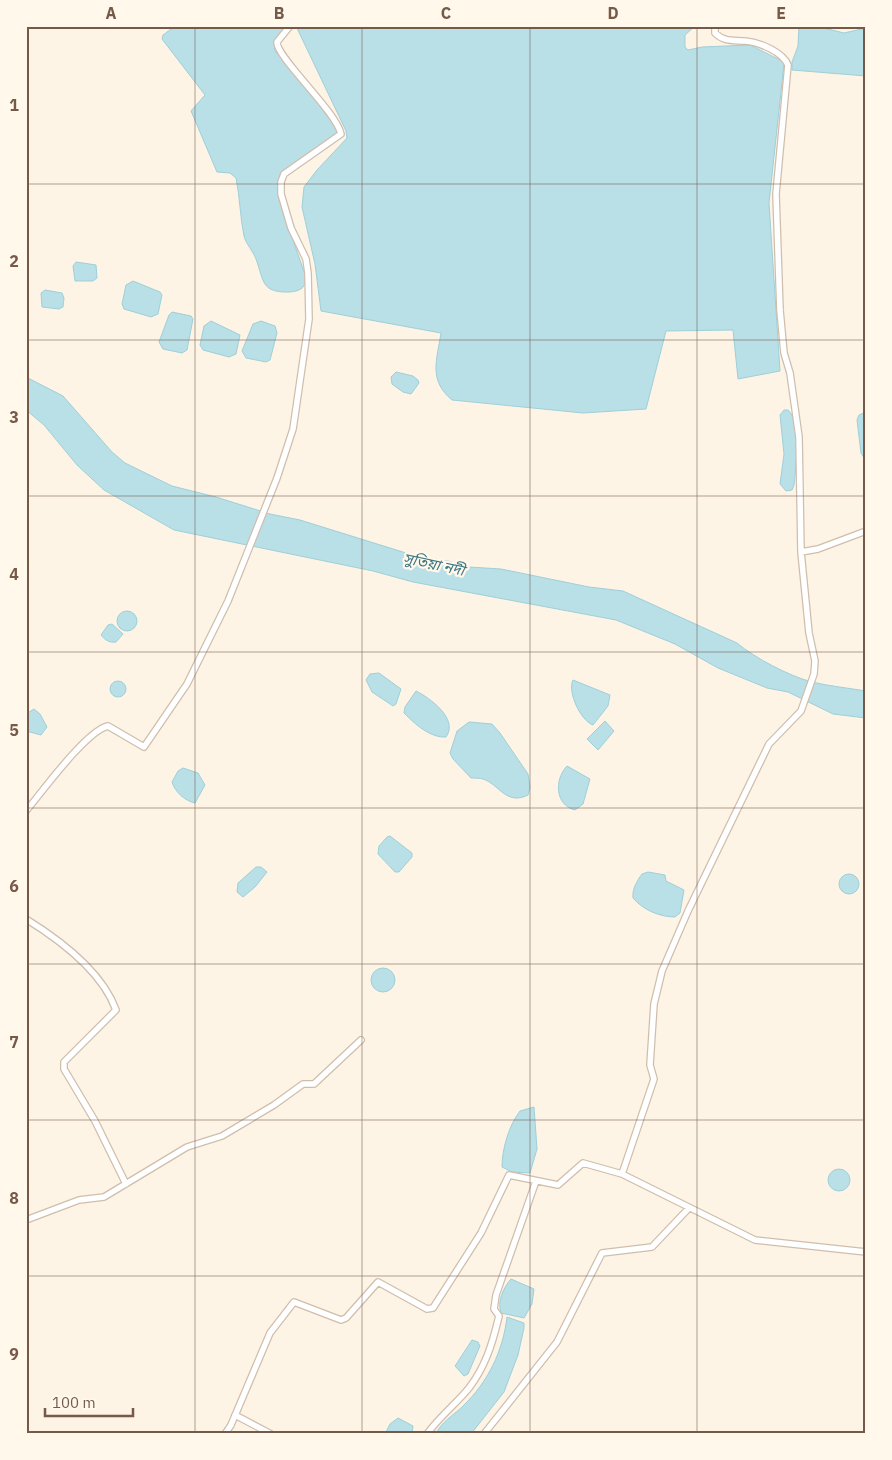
<svg xmlns="http://www.w3.org/2000/svg" width="892" height="1460" font-family="'IBM Plex Sans','Noto Sans Bengali',sans-serif">
<style>
.water{fill:#b9dfe7;stroke:#9fcfd9}
.lines{fill:none;stroke-linecap:round;stroke-linejoin:round}
.minor-casing{stroke:#d0bead;stroke-width:8}
.minor{stroke:#fff;stroke-width:5.5}
.grid{fill:none;stroke:#765a49;stroke-width:1;stroke-opacity:0.55}
.labels{text-anchor:middle;dominant-baseline:central;stroke-width:4.5;stroke-linejoin:round;paint-order:stroke}
.water-label{font-size:15px;font-style:italic;fill:#3f7783;stroke:#fff8eb}
.neatline{fill:none;stroke:#765a49;stroke-width:2}
.grid-label{font-size:16px;text-anchor:middle;font-weight:bold;fill:#765a49}
</style>
<rect width="100%" height="100%" fill="#fdf4e5"/>
<!-- water -->
<path class="water" d="M 175,26 L 286,26 L 274,41 L 275,51 L 296,73 L 339,132 L 280,177 L 289,229 L 307,280 C 304,289 299,291 290,292 C 261,293 264,281 256,259 C 253,251 246,244 244,236 C 240,217 240,197 236,178 L 230,173 L 217,172 L 191,111 L 205,95 L 162,39 L 163,35 Z
M 296,26 L 695,26 L 685,35 L 685,47 L 688,50 L 702,47 L 750,45 L 782,61 L 784,64 L 769,203 L 780,371 L 738,379 L 733,330 L 666,331 L 646,409 L 583,413 L 452,400 C 428,380 437,360 441,333 L 321,311 L 315,264 L 302,207 L 304,187 L 317,170 L 347,138 L 346,131 Z
M 799,26 L 816,26 L 844,33 L 866,28 L 866,76 L 792,70 L 792,62 L 798,46 Z
M 76,262 L 96,265 L 97,278 L 93,281 L 75,281 L 73,266 Z
M 133,281 L 160,292 L 162,295 L 158,314 L 151,317 L 124,309 L 122,304 L 126,285 Z
M 45,290 L 62,293 L 64,298 L 63,307 L 59,309 L 42,307 L 41,293 Z
M 172,312 L 191,316 L 193,319 L 187,350 L 182,353 L 163,349 L 159,342 L 169,315 Z
M 211,321 L 240,335 L 236,354 L 229,357 L 203,350 L 200,345 L 204,326 Z
M 261,321 L 275,326 L 277,333 L 270,360 L 266,362 L 246,358 L 242,351 L 253,324 Z
M 396,372 L 413,376 L 418,380 L 419,383 L 411,394 L 403,392 L 392,384 L 391,377 Z
M 26,377 L 63,396 L 112,452 L 125,463 L 172,486 L 216,497 L 270,514 L 300,520 L 419,557 L 448,561 L 469,567 L 501,569 L 589,587 L 623,591 L 737,643 C 755,658 789,676 812,682 C 829,686 848,688 866,691 L 866,718 L 833,714 L 788,692 L 767,688 L 718,668 L 675,644 L 616,620 L 413,582 L 373,571 L 174,530 L 104,490 L 77,465 L 44,425 L 26,410 Z
M 784,410 L 788,410 C 801,421 796,468 794,485 L 792,490 L 786,491 L 780,484 L 784,454 L 780,415 Z
M 866,412 L 866,461 L 861,453 L 857,420 L 859,415 Z
M117 621a10 10 0 1 1 20 0a10 10 0 1 1-20 0Z
M 112,624 L 123,634 L 116,642 C 109,643 105,640 101,635 L 108,625 Z
M 379,673 L 401,689 L 396,704 L 393,706 L 372,692 L 366,680 L 370,674 Z
M 573,680 L 610,695 L 608,706 L 593,725 C 581,721 567,692 573,680 Z
M110 689a8 8 0 1 1 16 0a8 8 0 1 1-16 0Z
M 416,691 C 430,698 459,719 446,737 C 430,738 415,724 404,713 L 405,707 Z
M 34,709 L 40,714 L 47,727 L 41,735 L 26,731 L 26,714 Z
M 605,721 L 614,731 L 598,750 L 587,739 Z
M 469,722 L 492,724 L 500,733 L 528,774 L 530,787 L 528,795 C 506,806 499,784 483,779 C 480,778 475,778 471,778 L 453,759 L 450,753 L 457,731 Z
M 567,766 L 590,779 L 583,804 L 575,810 C 555,805 554,780 567,766 Z
M 183,768 L 198,773 L 205,785 L 195,803 C 185,801 175,792 172,782 L 178,771 Z
M 390,836 L 412,853 L 412,857 L 399,872 L 395,872 L 378,854 L 379,846 L 387,837 Z
M 256,867 L 261,867 L 267,872 L 255,887 L 243,897 L 237,892 L 238,883 Z
M 648,872 L 665,875 L 666,881 L 684,890 L 680,913 L 675,917 C 660,917 643,910 633,898 C 632,889 637,881 642,874 Z
M839 884a10 10 0 1 1 20 0a10 10 0 1 1-20 0Z
M371 980a12 12 0 1 1 24 0a12 12 0 1 1-24 0Z
M 534,1107 L 537,1149 L 530,1173 L 512,1172 L 502,1167 C 502,1149 509,1125 520,1111 Z
M828 1180a11 11 0 1 1 22 0a11 11 0 1 1-22 0Z
M 511,1279 L 534,1289 L 532,1304 L 524,1318 L 501,1313 C 497,1302 503,1288 511,1279 Z
M 507,1317 L 524,1323 L 524,1328 L 518,1355 L 504,1392 L 471,1434 L 436,1434 C 440,1423 455,1414 463,1406 C 488,1382 503,1351 507,1317 Z
M 472,1340 L 478,1342 L 480,1346 L 468,1374 L 464,1376 L 455,1366 Z
M 398,1418 L 413,1426 L 412,1434 L 385,1434 L 390,1424 Z"/>
<g class="lines">
<!-- minor casing -->
<g class="minor-casing">
<path id="minor" d="M 801,552 L 818,549 L 866,531
M 26,811 C 42,792 86,731 108,726 L 144,747 L 187,684 L 228,601 L 277,478 L 293,429 L 309,319 L 308,273 L 306,259 L 291,228 L 281,194 L 281,182 L 284,174 L 341,134 C 336,111 276,57 277,42 L 290,26
M 26,919 C 60,940 102,971 116,1010 L 64,1062 L 64,1069 L 95,1121 L 126,1184
M 622,1174 L 654,1079 L 650,1065 L 654,1004 L 662,971 L 688,911 L 769,744 L 801,711 L 814,674 L 815,661 L 809,633 L 801,552 L 799,437 L 790,373 L 784,353 L 780,310 L 776,194 L 788,65 C 783,52 759,42 745,41 C 733,40 724,42 715,33 L 715,26
M 26,1220 L 79,1200 L 104,1197 L 187,1147 L 222,1136 L 274,1105 L 303,1084 L 314,1084 L 361,1040
M 235,1415 L 271,1434
M 225,1434 L 231,1425 L 270,1333 L 294,1302 L 341,1320 L 346,1318 L 378,1282 L 427,1309 L 433,1308 L 481,1233 L 509,1175 L 558,1185 L 583,1163 L 622,1174 L 755,1240 L 866,1252
M 427,1434 C 440,1416 457,1403 469,1388 C 485,1367 492,1345 498,1320 L 499,1316 L 494,1309 L 496,1295 L 536,1181
M 484,1434 L 557,1342 L 602,1253 L 652,1247 L 688,1209"/>
</g>
<!-- minor -->
<use href="#minor" class="minor"/>
</g>
<!-- grid -->
<path class="grid" d="M 195,26 L 195,1434M 362,26 L 362,1434M 530,26 L 530,1434M 697,26 L 697,1434M 26,184 L 866,184M 26,340 L 866,340M 26,496 L 866,496M 26,652 L 866,652M 26,808 L 866,808M 26,964 L 866,964M 26,1120 L 866,1120M 26,1276 L 866,1276"/>
<g class="labels">
<!-- water labels -->
<g class="water-label">
<text transform="translate(434 564) rotate(12)">সুতিয়া নদী</text>
</g>
</g>
<!-- border -->
<rect width="892" height="1460" fill="none" stroke="#fff8eb" stroke-width="55"/>
<!-- scale -->
<path d="M45 1408v8h88v-8" fill="none" stroke="#765a49" stroke-width="2.5"/>
<text x="52" y="1408" font-size="15" fill="#765a49" stroke="#fff8eb" stroke-width="4" paint-order="stroke">100 m</text>
<rect x="28" y="28" width="836" height="1404" class="neatline"/>
<g class="grid-label">
<text x="111" y="19">A</text>
<text x="279" y="19">B</text>
<text x="446" y="19">C</text>
<text x="613" y="19">D</text>
<text x="781" y="19">E</text>
<text x="14" y="111">1</text>
<text x="14" y="267">2</text>
<text x="14" y="423">3</text>
<text x="14" y="580">4</text>
<text x="14" y="736">5</text>
<text x="14" y="892">6</text>
<text x="14" y="1048">7</text>
<text x="14" y="1204">8</text>
<text x="14" y="1360">9</text>
</g>
</svg>
